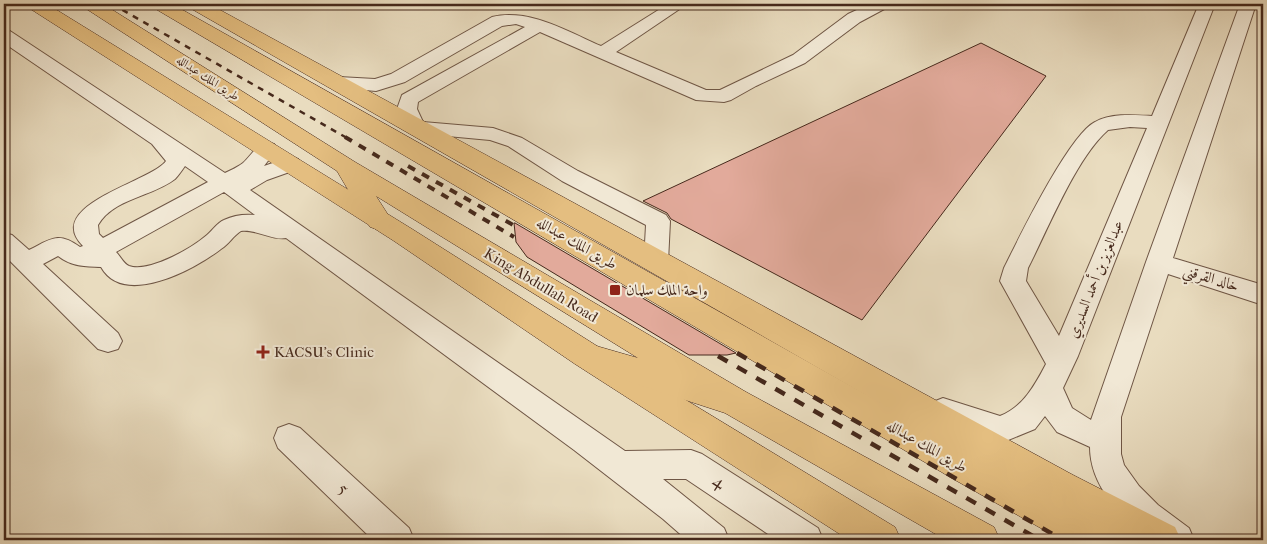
<svg xmlns="http://www.w3.org/2000/svg" width="1267" height="544" font-family="'IM FELL French Canon',Amiri,serif">
<style>
.building{fill:#e2aa9b;stroke:#46291c}
.lines{fill:none;stroke-linecap:round;stroke-linejoin:round}
.minor-casing{stroke:#6f5645;stroke-width:2}
.major-casing{stroke:#46291c;stroke-width:1}
.highway-casing{stroke:#46291c;stroke-width:1}
.minor{fill:#f1e8d5;fill-rule:evenodd}
.major{fill:#e4be80;fill-rule:evenodd}
.highway{fill:#e4be80;fill-rule:evenodd}
.rail-far2{stroke:#46291c;stroke-width:2.5;stroke-dasharray:6 6;stroke-linecap:butt}
.rail-far1{stroke:#46291c;stroke-width:4;stroke-dasharray:8 8;stroke-linecap:butt}
.rail{stroke:#46291c;stroke-width:4.5;stroke-dasharray:11 11;stroke-linecap:butt}
.poi-dot{fill:#8f2418;stroke:#f1e8d5;stroke-width:2}
.labels{text-anchor:middle;dominant-baseline:central;stroke-width:4;stroke-linejoin:round;paint-order:stroke}
.far-street-label{font-size:12px;fill:#46291c;stroke:#f1e8d5}
.street-label{font-size:15px;fill:#46291c;stroke:#f1e8d5}
.poi-label{font-size:15px;fill:#46291c;stroke:#f1e8d5;text-anchor:start}
.near-street-label{font-size:18px;fill:#46291c;stroke:#f1e8d5}
</style>
<rect width="100%" height="100%" fill="#e9dcbf"/>
<filter id="stains"><feTurbulence type="fractalNoise" baseFrequency=".004" numOctaves="4"/><feColorMatrix values="0 0 0 0 .2 0 0 0 0 .09 0 0 0 0 .02 0 0 0 .5 -.17"/></filter>
<radialGradient id="worn" r=".72"><stop offset=".6" stop-color="#630" stop-opacity="0"/><stop offset="1" stop-color="#630" stop-opacity=".3"/></radialGradient>
<!-- building -->
<path class="building" d="M 981,43 L 1046,76 L 862,320 L 671,219 L 667,213 L 643,201 Z
M 514,223 L 515,223 L 736,353 L 727,355 L 689,355 L 527,257 L 516,242 Z"/>
<g class="lines">
<!-- minor casing -->
<g class="minor-casing">
<path id="minor" d="M 668,4 L 687,4 L 616,52 L 706,90 L 720,90 L 793,55 L 848,14 L 870,4 L 890,4 L 888,7 L 860,22 L 805,63 L 756,86 L 731,100 L 724,102 L 696,100 L 540,32 L 418,102 L 417,109 L 423,122 L 493,128 L 522,138 L 578,171 L 666,215 L 670,221 L 668,262 L 665,268 L 656,271 L 647,268 L 644,262 L 646,225 L 562,181 L 508,146 L 490,140 L 415,133 L 408,131 L 397,109 L 402,95 L 525,27 L 516,24 L 502,26 L 405,82 L 376,91 L 332,87 L 330,83 L 332,79 L 339,77 L 375,79 L 391,74 L 492,17 C 530,8 568,32 601,46 Z
M 1199,4 L 1215,4 L 1078,356 L 1063,388 L 1072,408 L 1091,420 L 1146,262 L 1240,4 L 1256,4 L 1173,258 L 1263,285 L 1263,305 L 1168,274 L 1121,417 L 1121,454 L 1124,465 L 1139,486 L 1158,505 L 1189,528 L 1194,540 L 1150,540 C 1121,517 1090,486 1090,447 L 1057,432 L 1045,416 L 1035,429 L 1001,443 L 933,420 L 928,411 L 933,402 L 943,398 L 1000,416 C 1023,407 1035,385 1046,364 L 1000,281 L 1004,268 C 1019,238 1069,135 1095,122 C 1111,113 1134,115 1152,116 ZM 1130,127 L 1147,128 L 1059,336 L 1026,281 L 1028,268 C 1048,229 1076,158 1108,130 Z
M 4,30 L 10,31 L 225,173 C 231,170 238,167 243,163 C 254,153 258,140 274,144 L 277,149 L 264,166 L 290,157 L 298,159 L 301,164 L 298,169 L 267,180 L 250,190 L 625,451 L 691,450 L 702,454 L 818,528 L 823,540 L 777,540 L 686,479 L 663,479 L 724,528 L 729,540 L 687,540 L 663,519 L 574,450 L 286,238 C 273,241 257,229 241,231 C 233,236 229,244 221,249 C 195,269 124,308 101,267 C 85,266 72,267 58,256 L 43,264 L 118,333 L 122,341 L 118,349 L 108,352 L 98,349 L 4,255 L 4,233 L 12,235 L 29,250 C 51,239 58,231 80,247 L 83,246 C 42,205 151,182 166,161 L 152,144 L 4,43 ZM 185,166 L 208,182 L 103,238 L 99,234 L 98,225 C 114,198 152,197 175,179 C 179,175 182,170 185,166 ZM 224,192 L 255,215 C 245,214 234,215 224,220 C 217,223 213,230 207,235 C 192,248 149,273 129,266 C 123,263 121,257 116,252 Z
M 289,424 L 300,428 L 409,528 L 414,540 L 373,540 L 278,448 L 274,438 L 278,428 Z"/>
</g>
<!-- major casing -->
<g class="major-casing">
<path id="major" d="M 26,4 L 47,4 L 412,229 L 597,346 L 895,527 L 901,540 L 849,540 L 575,364 L 394,241 L 29,8 Z
M 187,4 L 209,4 L 1073,475 L 1175,527 L 1181,540 L 1125,540 L 1047,499 L 190,8 Z"/>
</g>
<!-- highway casing -->
<g class="highway-casing">
<path id="highway" d="M 82,4 L 103,4 L 355,162 L 746,392 L 994,527 L 1000,540 L 946,540 L 725,413 L 575,364 L 571,355 L 575,346 L 586,343 L 638,358 L 376,196 L 392,221 L 388,227 L 379,230 L 370,227 L 337,171 L 85,8 Z
M 151,4 L 172,4 L 979,458 L 1111,527 L 1117,540 L 1062,540 L 955,480 L 154,8 Z"/>
</g>
<!-- minor -->
<use href="#minor" class="minor"/>
<!-- major -->
<use href="#major" class="major"/>
<!-- highway -->
<use href="#highway" class="highway"/>
<!-- rail-far2 -->
<path class="rail-far2" d="M 112,4 L 347,138"/>
<!-- rail-far1 -->
<path class="rail-far1" d="M 345,137 L 514,237
M 408,166 L 515,226"/>
<!-- rail -->
<path class="rail" d="M 737,353 L 1063,540
M 718,356 L 1040,540"/>
</g>
<!-- markers -->
<g class="poi-dot">
<rect x="609" y="284" width="12" height="12" rx="2.5"/>
<path d="M260.5 344.5h5v5h5v5h-5v5h-5v-5h-5v-5h5z"/>
</g>
<g class="labels">
<!-- far-street labels -->
<g class="far-street-label">
<text transform="translate(208 78) rotate(33)">طريق الملك عبدالله</text>
</g>
<!-- street labels -->
<g class="street-label">
<text transform="translate(577 243) rotate(30)">طريق الملك عبدالله</text>
<text transform="translate(1211 278) rotate(17)">خالد القرقني</text>
<text transform="translate(1095 279) rotate(-68)">عبدالعزيز بن أحمد السديري</text>
<text transform="translate(541 285) rotate(31)">King Abdullah Road</text>
<text transform="translate(927 446) rotate(30)">طريق الملك عبدالله</text>
</g>
<!-- poi labels -->
<g class="poi-label">
<text x="626" y="290">واحة الملك سلمان</text>
<text x="274" y="352">KACSU's Clinic</text>
</g>
<!-- near-street labels -->
<g class="near-street-label">
<text transform="translate(719 482) rotate(34)">4</text>
<text transform="translate(343 489) rotate(44)">5</text>
</g>
</g>
<!-- margin -->
<rect width="1267" height="544" fill="none" stroke="#e9dcbf" stroke-width="20"/>
<rect x="5" y="5" width="1257" height="534" fill="none" stroke="#46291c" stroke-width="2.5"/>
<rect x="10" y="10" width="1247" height="524" fill="none" stroke="#46291c"/>
<rect width="100%" height="100%" filter="url(#stains)"/>
<rect width="100%" height="100%" fill="url(#worn)"/>
</svg>
